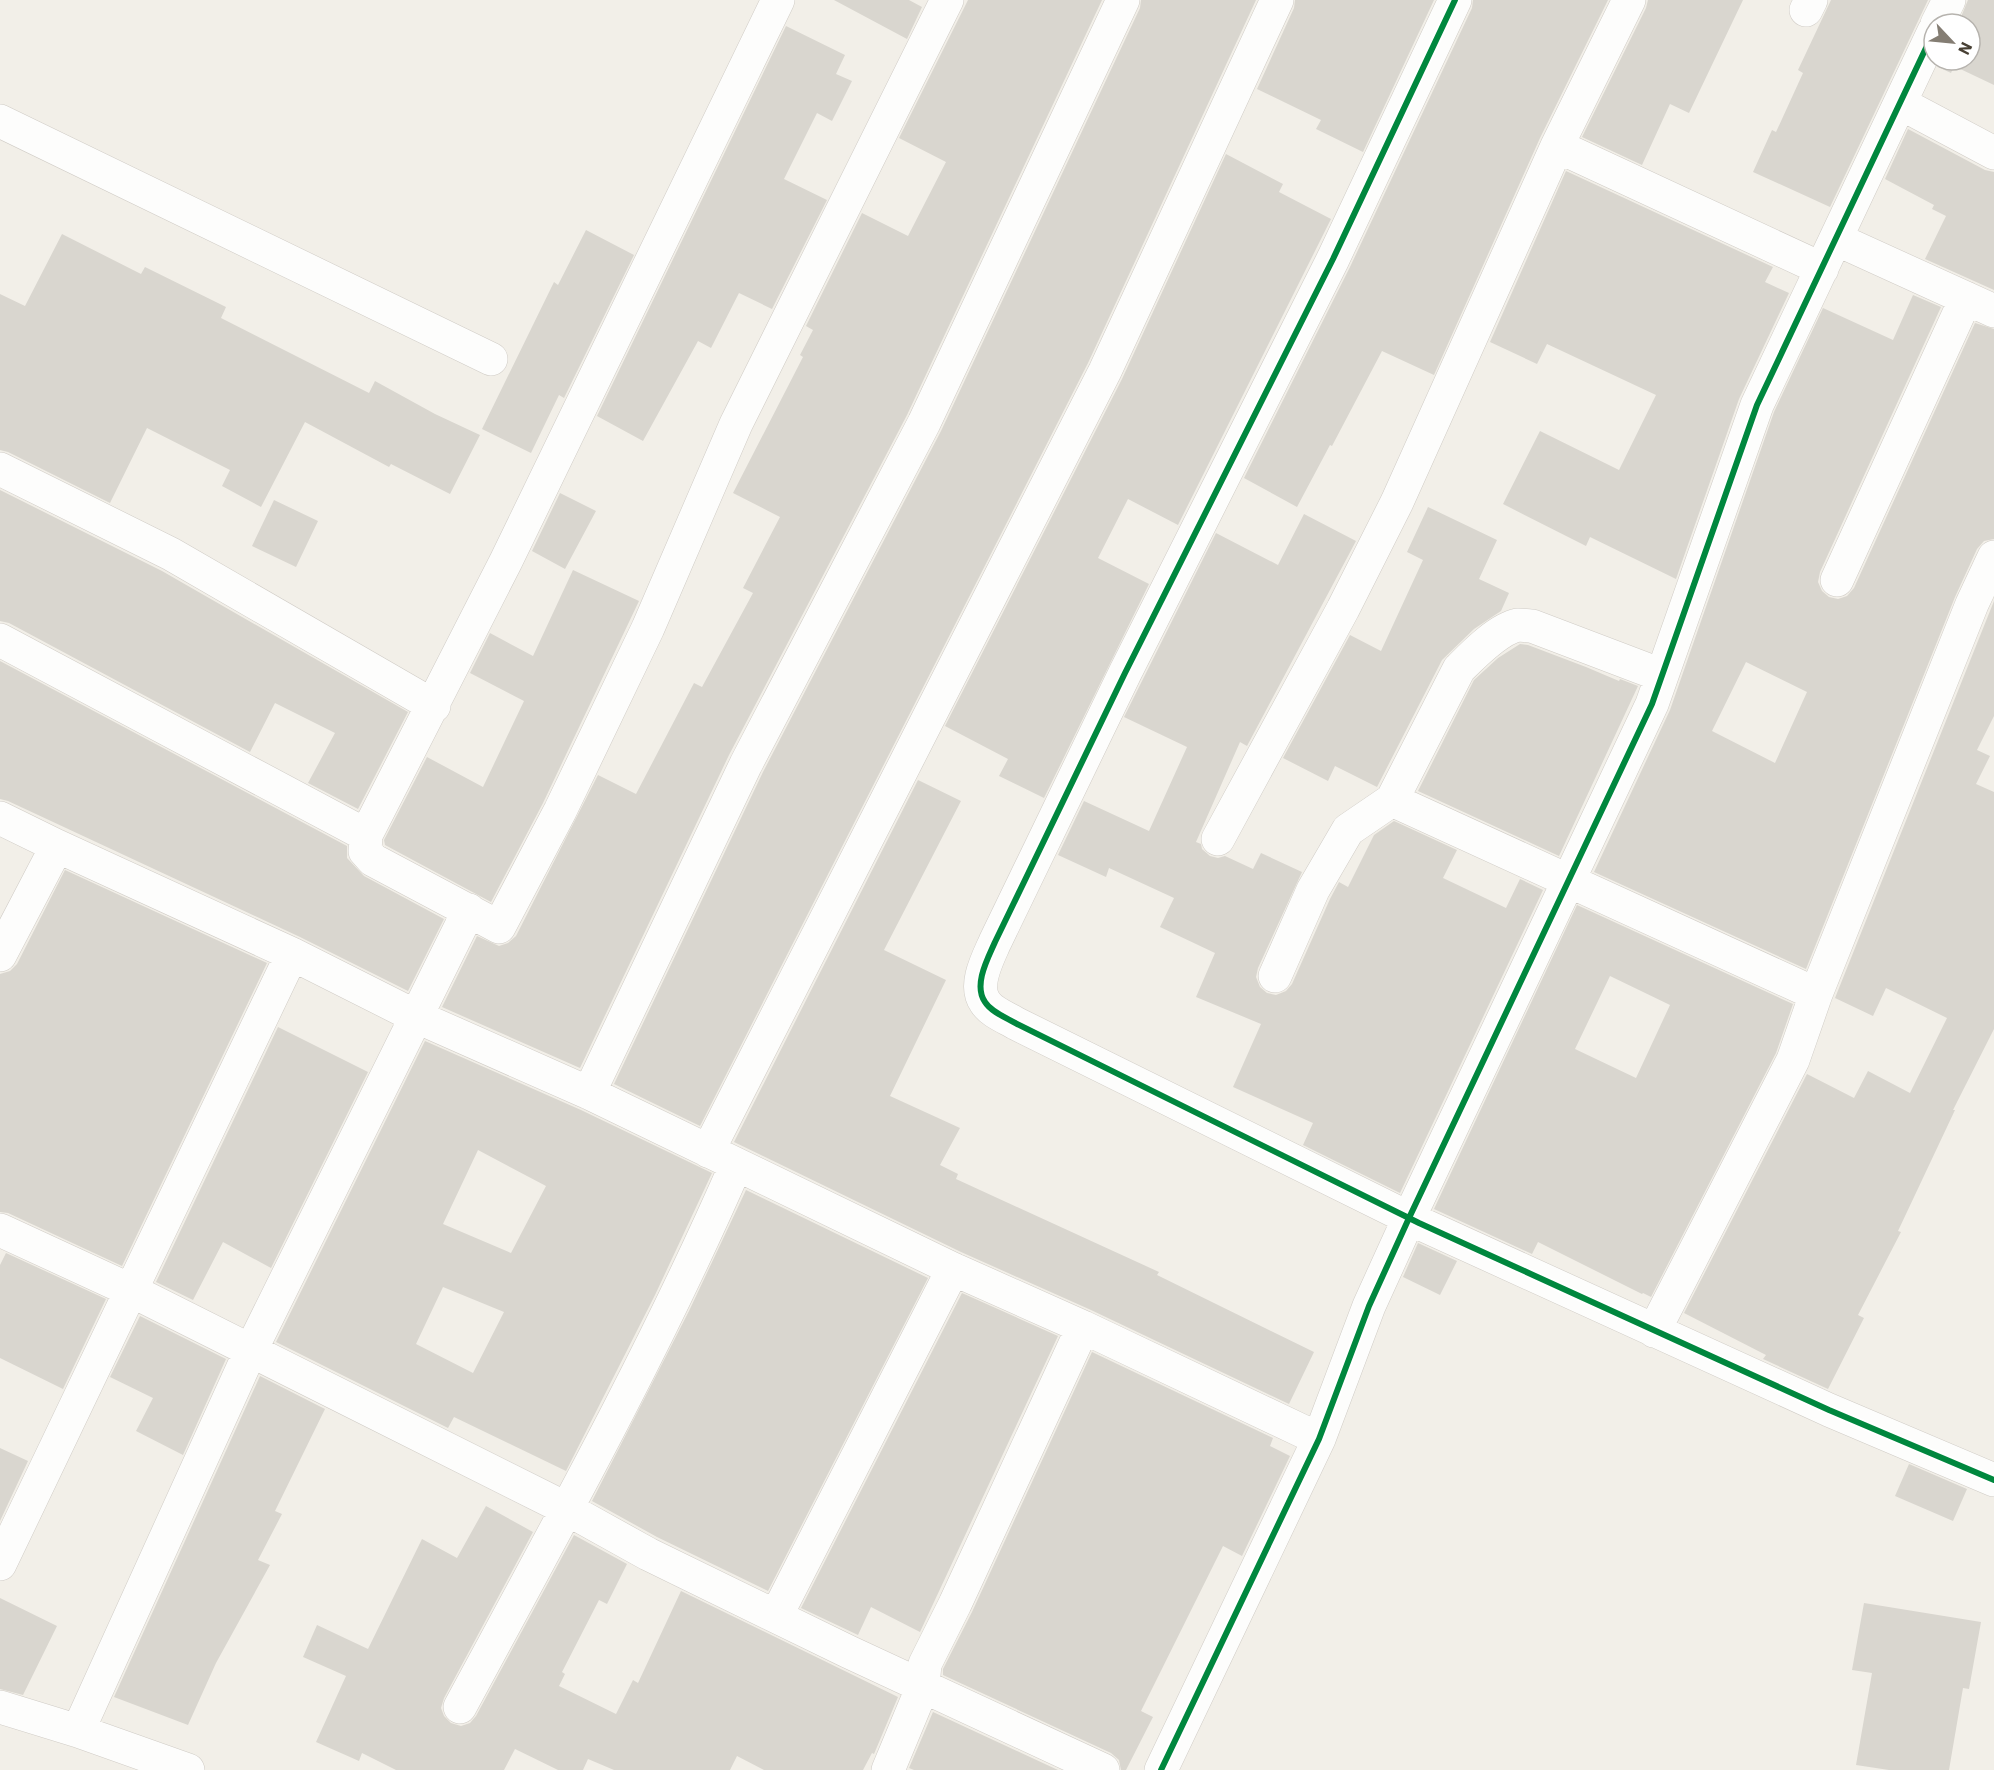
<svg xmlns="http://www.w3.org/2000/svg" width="1994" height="1770" font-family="'IBM Plex Sans',sans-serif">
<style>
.building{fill:#d9d6cf;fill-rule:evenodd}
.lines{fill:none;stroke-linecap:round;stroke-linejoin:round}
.minor-casing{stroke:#d0ccc6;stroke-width:34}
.minor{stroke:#fdfdfc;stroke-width:33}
.cycleway-casing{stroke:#fff;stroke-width:10}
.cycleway{stroke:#00873e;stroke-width:6}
</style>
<rect width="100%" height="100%" fill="#f2efe8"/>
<!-- building -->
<path class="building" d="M 834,0 L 909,0 L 922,7 L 907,39 Z
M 968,0 L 1102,0 L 907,415 L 729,755 L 580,1068 L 442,1007 L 477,936 L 499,946 L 508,943 L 516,936 L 598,775 L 636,794 L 694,683 L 702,687 L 753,593 L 743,588 L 780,517 L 733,493 L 803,357 L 800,355 L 813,330 L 806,326 L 862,213 L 908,236 L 946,162 L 899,138 Z
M 1141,0 L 1256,0 L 1088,363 L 700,1126 L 614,1084 L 763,772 L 941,431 L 1140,8 Z
M 1295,0 L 1434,0 L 1363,152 L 1316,129 L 1321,120 L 1257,89 L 1294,8 Z
M 1473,0 L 1608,0 L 1540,138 L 1434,375 L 1382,351 L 1332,446 L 1330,445 L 1297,507 L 1244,478 L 1350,267 L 1472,8 Z
M 1648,0 L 1743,0 L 1689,113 L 1670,104 L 1642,165 L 1582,137 L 1646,8 Z
M 1831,0 L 1928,0 L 1830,207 L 1753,172 L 1772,130 L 1776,132 L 1803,73 L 1798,70 Z
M 1968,0 L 1994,0 L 1994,85 L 1954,66 L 1951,73 L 1938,67 L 1941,60 L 1970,60 L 1970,24 L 1958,24 Z
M 786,26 L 845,55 L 836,74 L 852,81 L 832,121 L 817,113 L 784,179 L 827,200 L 772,309 L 739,293 L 711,348 L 698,341 L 643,441 L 597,416 Z
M 1908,129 L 1985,170 L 1994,172 L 1994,290 L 1925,259 L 1946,216 L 1932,209 L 1934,205 L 1885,179 Z
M 1226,154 L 1283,184 L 1279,192 L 1331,219 L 1178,525 L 1128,499 L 1098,558 L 1149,584 L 1044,798 L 999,776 L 1008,759 L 945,726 L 1122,379 Z
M 1566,171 L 1773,267 L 1765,282 L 1789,293 L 1739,399 L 1676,579 L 1590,537 L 1586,546 L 1503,504 L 1540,431 L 1619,470 L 1656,395 L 1547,344 L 1537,364 L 1490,342 Z
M 586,230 L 634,255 L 564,398 L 559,395 L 531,453 L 482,429 L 554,282 L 558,285 Z
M 62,234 L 141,274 L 145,267 L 226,307 L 221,318 L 369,393 L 375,381 L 435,414 L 480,435 L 450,494 L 391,464 L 389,467 L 305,422 L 261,507 L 222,486 L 230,470 L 147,428 L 110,503 L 8,452 L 0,450 L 0,294 L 25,306 Z
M 1913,295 L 1941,307 L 1820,572 L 1818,582 L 1822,591 L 1829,597 L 1838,599 L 1847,596 L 1854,588 L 1975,323 L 1994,329 L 1994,539 L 1984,541 L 1977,549 L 1955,597 L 1806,969 L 1594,872 L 1670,710 L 1774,412 L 1823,308 L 1893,340 ZM 1746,662 L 1807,692 L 1775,763 L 1712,731 Z
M 0,490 L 162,571 L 408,712 L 358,809 L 308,783 L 335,733 L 275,703 L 250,752 L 9,623 L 0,621 Z
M 560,493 L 596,511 L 565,569 L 532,551 Z
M 274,500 L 318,521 L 296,567 L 252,546 Z
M 1428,507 L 1497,540 L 1479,579 L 1509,593 L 1501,611 L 1474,629 L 1442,660 L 1377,787 L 1335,766 L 1328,781 L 1283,758 L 1350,635 L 1381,651 L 1423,560 L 1407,552 Z
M 1304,514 L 1356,541 L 1247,746 L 1240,742 L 1196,842 L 1201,844 L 1202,849 L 1210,856 L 1218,858 L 1225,856 L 1253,869 L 1261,853 L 1302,872 L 1258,968 L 1256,977 L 1260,987 L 1267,993 L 1276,995 L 1286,991 L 1292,984 L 1330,899 L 1339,882 L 1348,887 L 1374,835 L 1394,821 L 1457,850 L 1443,878 L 1506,908 L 1520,879 L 1543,890 L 1400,1193 L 1303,1145 L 1313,1123 L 1233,1087 L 1261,1024 L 1196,997 L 1215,953 L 1160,927 L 1174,898 L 1109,868 L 1106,877 L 1058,855 L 1084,801 L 1149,831 L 1187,747 L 1124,717 L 1216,533 L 1278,565 Z
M 573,570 L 639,601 L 543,803 L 491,902 L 385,845 L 384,840 L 427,757 L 483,787 L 524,701 L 470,673 L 490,633 L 533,656 Z
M 1994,601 L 1994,716 L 1977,750 L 1990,756 L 1976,784 L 1994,792 L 1994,1029 L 1953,1110 L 1955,1110 L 1898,1231 L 1901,1232 L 1858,1315 L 1864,1318 L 1828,1389 L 1763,1359 L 1766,1355 L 1684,1313 L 1807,1074 L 1854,1098 L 1868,1071 L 1910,1093 L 1947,1018 L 1886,988 L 1873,1016 L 1835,998 Z
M 1520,644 L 1528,645 L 1586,667 L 1619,681 L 1620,679 L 1638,686 L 1559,856 L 1418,791 L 1474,680 L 1498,658 Z
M 0,661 L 347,846 L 347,858 L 364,876 L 444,919 L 408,991 L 300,937 L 8,801 L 0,799 Z
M 918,780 L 961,801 L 884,950 L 946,980 L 890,1096 L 960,1128 L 940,1165 L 958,1174 L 956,1179 L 1159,1272 L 1157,1275 L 1314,1352 L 1289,1404 L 1091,1310 L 961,1252 L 734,1142 Z
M 65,870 L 267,963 L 122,1266 L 8,1213 L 0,1212 L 0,974 L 10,971 L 17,964 Z
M 1577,905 L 1793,1004 L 1776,1053 L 1651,1297 L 1643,1293 L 1642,1294 L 1538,1242 L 1532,1254 L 1434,1209 ZM 1610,976 L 1670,1005 L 1636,1078 L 1575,1049 Z
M 278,1027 L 368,1072 L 271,1268 L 223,1242 L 193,1300 L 156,1282 Z
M 425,1041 L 581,1110 L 712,1173 L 655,1295 L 566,1471 L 454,1417 L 448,1428 L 276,1342 ZM 478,1150 L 546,1186 L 511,1253 L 443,1224 ZM 443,1287 L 504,1312 L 473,1373 L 416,1344 Z
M 746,1190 L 928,1278 L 768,1591 L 657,1537 L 592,1501 L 689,1311 Z
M 1418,1243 L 1457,1261 L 1440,1295 L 1403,1277 Z
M 6,1253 L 106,1299 L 63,1389 L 0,1358 L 0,1265 Z
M 962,1293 L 1058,1336 L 920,1632 L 871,1607 L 858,1635 L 801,1608 Z
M 140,1316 L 226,1359 L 183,1455 L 136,1431 L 153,1398 L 110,1377 Z
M 1092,1352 L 1273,1438 L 1270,1446 L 1290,1456 L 1242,1556 L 1223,1546 L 1141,1711 L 1153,1717 L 1126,1770 L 1121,1770 L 1119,1760 L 1111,1753 L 943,1675 L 943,1669 L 972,1612 Z
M 260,1376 L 325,1409 L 275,1511 L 282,1514 L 258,1560 L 270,1565 L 216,1663 L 188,1725 L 114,1697 Z
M 0,1448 L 28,1461 L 0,1521 Z
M 1909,1464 L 1967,1489 L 1953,1521 L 1895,1496 Z
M 486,1506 L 533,1532 L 444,1698 L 441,1708 L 444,1716 L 451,1723 L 461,1726 L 470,1723 L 476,1716 L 574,1535 L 627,1564 L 607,1604 L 599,1600 L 562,1672 L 565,1674 L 559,1686 L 616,1714 L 633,1680 L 638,1683 L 681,1591 L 898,1697 L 874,1754 L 872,1753 L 863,1770 L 764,1770 L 737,1756 L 730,1770 L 614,1770 L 588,1759 L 583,1770 L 558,1770 L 515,1749 L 504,1770 L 396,1770 L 362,1753 L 359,1761 L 316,1742 L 346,1676 L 303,1657 L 317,1625 L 368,1649 L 422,1539 L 457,1558 Z
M 0,1598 L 57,1626 L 23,1695 L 0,1689 Z
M 1864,1603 L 1981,1622 L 1969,1689 L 1963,1688 L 1949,1770 L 1889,1770 L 1856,1765 L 1872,1673 L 1852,1670 Z
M 933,1712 L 1058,1770 L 914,1770 L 909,1768 Z"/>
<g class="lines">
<!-- minor casing -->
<g class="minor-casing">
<path id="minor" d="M 1455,0 L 1333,259 L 1125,673 L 995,942 C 988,958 973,985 985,1002 C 991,1012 1007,1018 1017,1024 L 1419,1223 L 1829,1410 L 1994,1480
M 1806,10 L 1811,0
M 1937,24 L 1949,0
M 1900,103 L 1994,153
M 0,121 L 491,359
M 1557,146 L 1822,269
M 1836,239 L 1994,311
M 0,469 L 171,554 L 434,706
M 1837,580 L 1966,298
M 0,640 L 366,835 L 365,851 L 373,860 L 499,927 L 560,811 L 648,628 L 736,424 L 947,0
M 1392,800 L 1816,994
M 0,818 L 57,846 L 292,954 L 415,1016 L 589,1093 L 953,1269 L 1083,1327 L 1319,1439
M 366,835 L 506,561 L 778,0
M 1218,839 L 1343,609 L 1397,502 L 1557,146 L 1629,0
M 0,955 L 57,846
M 1275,976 L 1313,890 L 1348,830 L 1392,800 L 1459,669 C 1473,655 1498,629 1518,625 C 1522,625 1528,626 1532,626 L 1661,675
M 589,1093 L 746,764 L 924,423 L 1123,0
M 708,1151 L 1105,371 L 1277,0
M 0,1230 L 130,1290 L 567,1509 L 648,1554 L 849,1652 L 1103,1770
M 1654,1331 L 1793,1060 L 1816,994 L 1972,604 L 1994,557
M 0,1564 L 292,954
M 776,1616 L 953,1269
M 0,1707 L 78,1731 L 188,1770
M 460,1707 C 556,1529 655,1351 736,1165
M 78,1731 L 250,1352 L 469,910
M 888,1770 L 923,1686 L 925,1664 L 955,1604 L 1083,1327
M 1161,1770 L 1319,1439 L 1369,1306 L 1409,1218 L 1652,704 L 1757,405 L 1934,31"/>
</g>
<!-- minor -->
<use href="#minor" class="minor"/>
<!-- cycleway casing -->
<g class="cycleway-casing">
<path id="cycleway" d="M 1455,0 L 1333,259 L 1125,673 L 995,942 C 988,958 973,985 985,1002 C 991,1012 1007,1018 1017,1024 L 1419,1223 L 1829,1410 L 1994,1480
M 1161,1770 L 1319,1439 L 1369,1306 L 1409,1218 L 1652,704 L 1757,405 L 1934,31"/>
</g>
<!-- cycleway -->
<use href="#cycleway" class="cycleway"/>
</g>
<!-- north arrow -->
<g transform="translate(1952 42) rotate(116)"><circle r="28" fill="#ffffff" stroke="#b6b3ae" stroke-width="1.5"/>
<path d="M0-4.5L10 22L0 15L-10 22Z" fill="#847d73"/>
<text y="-9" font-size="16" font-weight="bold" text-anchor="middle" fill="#484034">N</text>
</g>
</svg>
